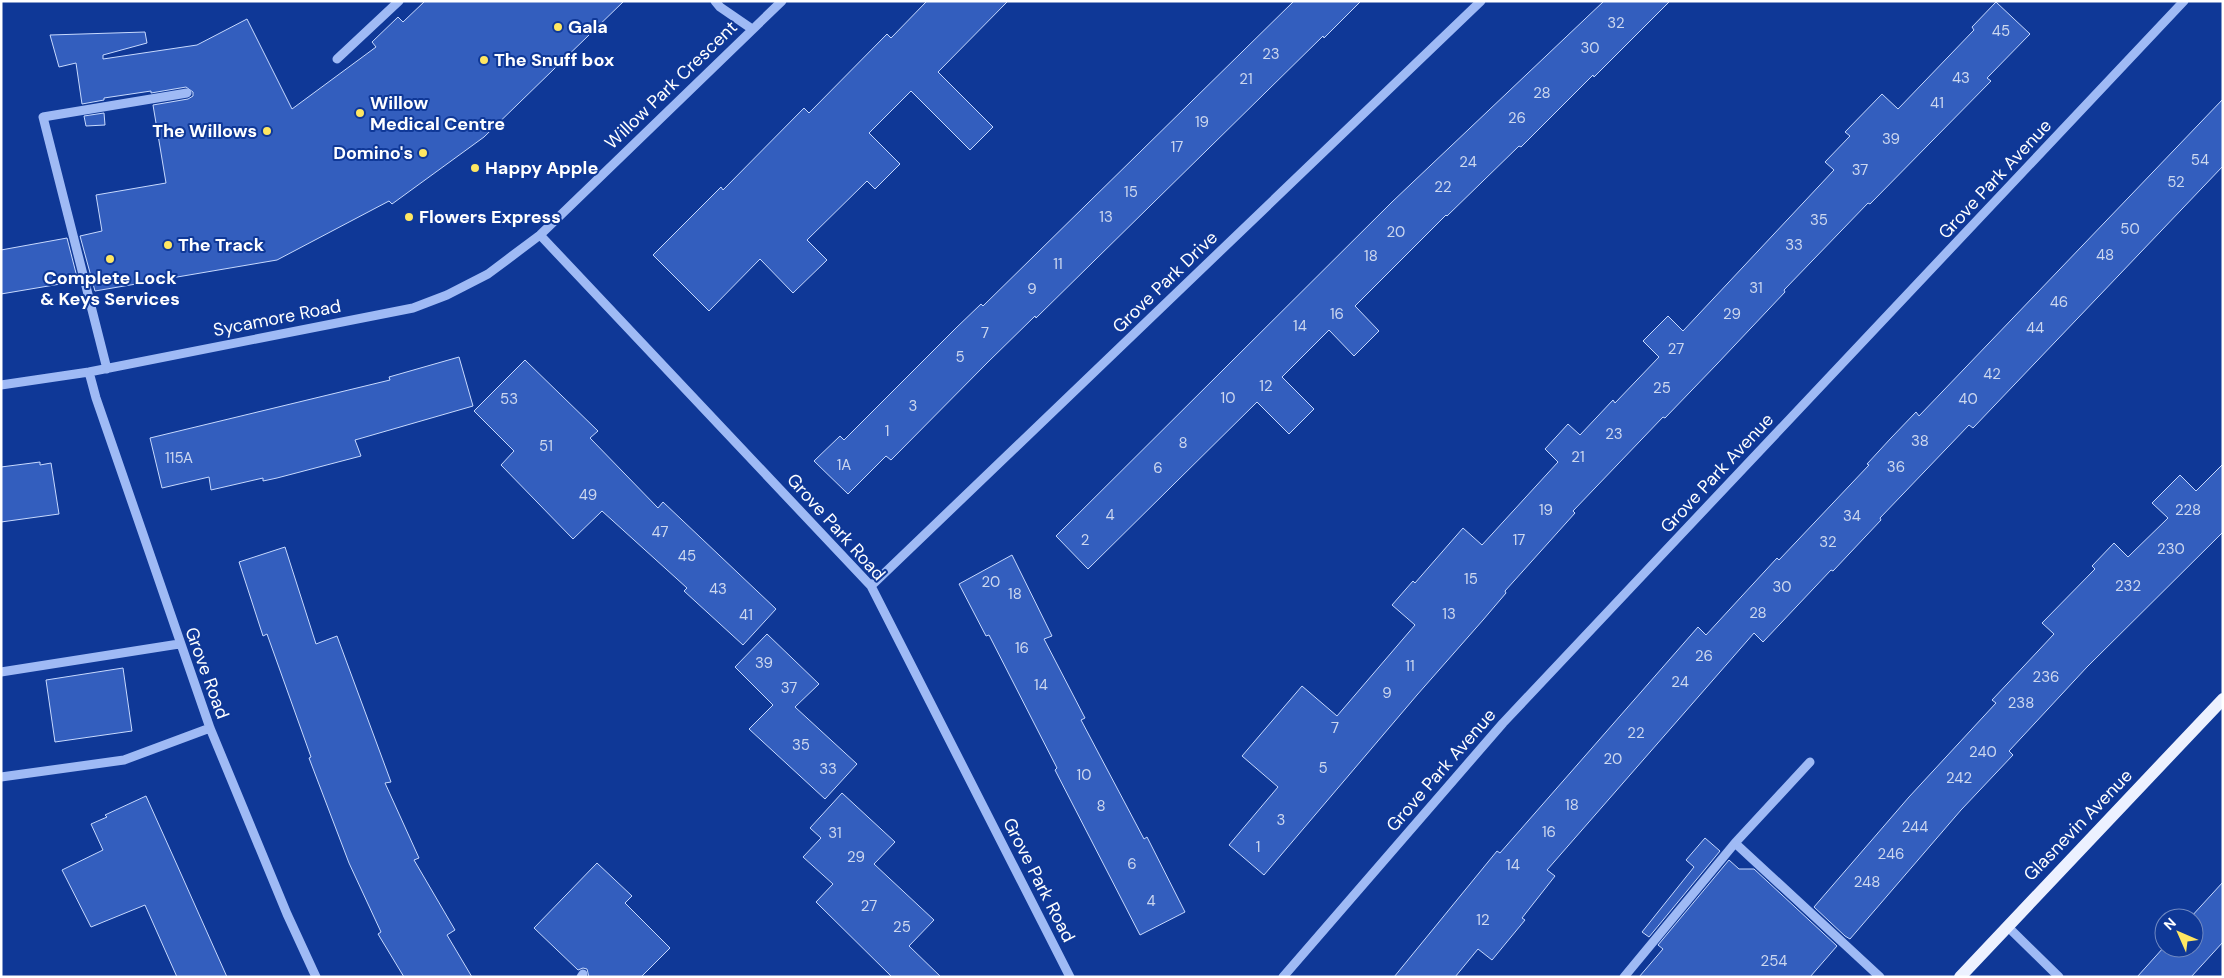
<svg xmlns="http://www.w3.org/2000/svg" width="2224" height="978" font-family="'DM Sans',sans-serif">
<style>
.building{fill:#335ebe;stroke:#c7d9fe}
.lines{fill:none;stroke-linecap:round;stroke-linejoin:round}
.minor{stroke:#9fbaf5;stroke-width:9}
.major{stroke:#ecf1ff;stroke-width:12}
.poi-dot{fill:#ffe762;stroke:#0f3897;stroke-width:2}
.labels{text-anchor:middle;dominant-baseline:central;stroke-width:4;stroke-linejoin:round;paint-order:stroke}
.number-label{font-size:15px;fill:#ccd7ef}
.poi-label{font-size:18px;font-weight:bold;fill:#fff;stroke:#0f3897;text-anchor:start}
.street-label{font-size:18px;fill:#fff;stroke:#0f3897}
</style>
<rect width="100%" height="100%" fill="#0f3897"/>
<!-- building -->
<path class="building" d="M 425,1 L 624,1 L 484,137 L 392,204 L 389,201 L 277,260 L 95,291 L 80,236 L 102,231 L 96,195 L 166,183 L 153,105 L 188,99 L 193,96 L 193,92 L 186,87 L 151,93 L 151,91 L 104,98 L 104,100 L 82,104 L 76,63 L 59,67 L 50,35 L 145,32 L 147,43 L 103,55 L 103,59 L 197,45 L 247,19 L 292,109 L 376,47 L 372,42 L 398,17 L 403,22 Z
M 927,1 L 1008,1 L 938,72 L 993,127 L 970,150 L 911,91 L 869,133 L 900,164 L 875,189 L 867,181 L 807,240 L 827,260 L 793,293 L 760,259 L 709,311 L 653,255 L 721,187 L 723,190 L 804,108 L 809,113 L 887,34 L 891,38 Z
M 1294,1 L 1361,1 L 1324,38 L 1323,36 L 1036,318 L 1035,316 L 988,362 L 891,460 L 886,456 L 848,494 L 814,461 L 840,436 L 844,440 L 956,328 L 981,304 L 983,306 Z
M 1604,1 L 1670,1 L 1594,77 L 1593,75 L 1521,147 L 1519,146 L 1447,216 L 1446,215 L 1355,306 L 1379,331 L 1354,356 L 1329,330 L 1282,377 L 1314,409 L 1289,434 L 1257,402 L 1088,569 L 1056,536 L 1392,202 Z
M 1996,2 L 2030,34 L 1987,78 L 1991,81 L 1870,204 L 1868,203 L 1784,290 L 1785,292 L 1717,364 L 1665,418 L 1663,417 L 1573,511 L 1575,513 L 1505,591 L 1506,593 L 1483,620 L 1417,695 L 1264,875 L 1229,845 L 1278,787 L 1242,756 L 1302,686 L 1337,716 L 1415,625 L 1392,605 L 1413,581 L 1415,583 L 1463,528 L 1482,545 L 1558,462 L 1545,449 L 1568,424 L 1580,435 L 1613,400 L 1615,403 L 1659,357 L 1643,341 L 1668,316 L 1683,331 L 1834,170 L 1825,162 L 1850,136 L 1845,132 L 1882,94 L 1898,109 L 1974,30 L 1972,27 Z
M 2223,99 L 2223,166 L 1973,428 L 1969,425 L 1880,518 L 1881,520 L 1833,571 L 1831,570 L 1763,642 L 1754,633 L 1547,870 L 1555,876 L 1522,918 L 1525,920 L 1492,960 L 1478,949 L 1455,977 L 1394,977 L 1497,851 L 1500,853 L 1698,627 L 1706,635 L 1777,558 L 1779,560 L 1869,465 L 1867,464 L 1891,438 L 1916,412 L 1919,416 Z
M 104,113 L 105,125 L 86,126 L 84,116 Z
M 67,238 L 78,281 L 1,294 L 1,250 Z
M 459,357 L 473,406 L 355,440 L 361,456 L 277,478 L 263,481 L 263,478 L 211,490 L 209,477 L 162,488 L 150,438 L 390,380 L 389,377 Z
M 525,360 L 598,431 L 590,438 L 658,508 L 663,502 L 776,609 L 743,645 L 684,591 L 687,588 L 602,511 L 573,539 L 501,465 L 514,451 L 474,411 Z
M 40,462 L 40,465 L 51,463 L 59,514 L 1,522 L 1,467 Z
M 2223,464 L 2223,532 L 2087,667 L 2009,751 L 2013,755 L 1961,810 L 1850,939 L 1845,936 L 1814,907 L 1909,797 L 1996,703 L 1992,700 L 2054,634 L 2042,623 L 2095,569 L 2092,566 L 2114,543 L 2128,557 L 2168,518 L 2152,503 L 2180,475 L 2196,491 Z
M 285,547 L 316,644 L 337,636 L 391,782 L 385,783 L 419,858 L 414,860 L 455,930 L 447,935 L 472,977 L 404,977 L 378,934 L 381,932 L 349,863 L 309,758 L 311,757 L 267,634 L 263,636 L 239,562 Z
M 1012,555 L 1052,636 L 1044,639 L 1085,718 L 1081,720 L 1144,839 L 1147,837 L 1185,912 L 1140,935 L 1055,770 L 1057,768 L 989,635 L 986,636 L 959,584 Z
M 767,634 L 819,684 L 795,707 L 857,764 L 825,799 L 749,729 L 773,705 L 735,667 Z
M 123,668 L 132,731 L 55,742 L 46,680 Z
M 842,793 L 895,842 L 874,864 L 934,920 L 909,946 L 941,977 L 892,977 L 816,902 L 833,884 L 803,857 L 821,838 L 810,828 Z
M 146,796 L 173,856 L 227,977 L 177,977 L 145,905 L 91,927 L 62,870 L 103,850 L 91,824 L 107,817 L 105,815 Z
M 1705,838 L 1720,851 L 1649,937 L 1642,932 L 1694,867 L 1686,860 Z
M 1729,860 L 1739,869 L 1754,869 L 1837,946 L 1810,977 L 1639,977 L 1663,949 L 1658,945 Z
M 597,863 L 632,896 L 625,903 L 670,948 L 641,977 L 589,977 L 587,969 L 583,968 L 578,970 L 534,928 Z
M 2223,882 L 2223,942 L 2191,977 L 2137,977 L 2164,947 L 2194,948 L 2194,918 L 2190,918 Z"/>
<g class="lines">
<!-- minor -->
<path class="minor" d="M 715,1 L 720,7 L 752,29
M 337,59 L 399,1
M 540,235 L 871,586 L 1070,977
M 107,369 L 43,117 L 187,93
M 89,372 L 96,398 L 210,728 L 287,914 L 316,977
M 1,385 L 89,372 L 413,308 L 447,295 L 488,274 L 540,235 L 782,1
M 871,586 L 1481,1
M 1,672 L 179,644
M 1,777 L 124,760 L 210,728
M 1735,843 L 1880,977
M 2007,926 L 2059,977
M 581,977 L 583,974
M 1283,977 L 1503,723 L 2184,1
M 1624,977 L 1735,843 L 1810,762"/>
<!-- major -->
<path class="major" d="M 1960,977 L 2223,699"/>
</g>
<!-- markers -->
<g class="poi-dot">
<circle cx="558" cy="27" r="5"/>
<circle cx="484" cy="60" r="5"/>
<circle cx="360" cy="113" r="5"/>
<circle cx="267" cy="131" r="5"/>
<circle cx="423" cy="153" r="5"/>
<circle cx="475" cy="168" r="5"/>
<circle cx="409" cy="217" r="5"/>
<circle cx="168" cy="245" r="5"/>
<circle cx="110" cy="259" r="5"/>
</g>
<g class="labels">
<!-- number labels -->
<g class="number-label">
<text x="1616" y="23">32</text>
<text x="2001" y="31">45</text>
<text x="1590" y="48">30</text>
<text x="1271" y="54">23</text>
<text x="1961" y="78">43</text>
<text x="1246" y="79">21</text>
<text x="1542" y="93">28</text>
<text x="1937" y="103">41</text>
<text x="1517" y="118">26</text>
<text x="1202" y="122">19</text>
<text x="1891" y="139">39</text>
<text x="1177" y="147">17</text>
<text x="2200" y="160">54</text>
<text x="1468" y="162">24</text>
<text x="1860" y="170">37</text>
<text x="2176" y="182">52</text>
<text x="1443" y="187">22</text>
<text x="1131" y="192">15</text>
<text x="1106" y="217">13</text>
<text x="1819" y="220">35</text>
<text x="2130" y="229">50</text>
<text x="1396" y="232">20</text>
<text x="1794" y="245">33</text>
<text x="2105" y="255">48</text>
<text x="1371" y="256">18</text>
<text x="1058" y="264">11</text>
<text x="1756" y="288">31</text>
<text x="1032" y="289">9</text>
<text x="2059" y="302">46</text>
<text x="1337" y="314">16</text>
<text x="1732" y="314">29</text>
<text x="1300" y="326">14</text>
<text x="2035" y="328">44</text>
<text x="985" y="333">7</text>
<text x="1676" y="349">27</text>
<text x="960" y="357">5</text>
<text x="1992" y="374">42</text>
<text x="1266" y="386">12</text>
<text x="1662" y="388">25</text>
<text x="1228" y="398">10</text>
<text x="509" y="399">53</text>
<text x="1968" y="399">40</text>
<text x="913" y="406">3</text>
<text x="887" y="431">1</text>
<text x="1614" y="434">23</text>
<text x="1920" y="441">38</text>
<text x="1183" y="443">8</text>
<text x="546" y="446">51</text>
<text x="1578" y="457">21</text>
<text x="179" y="458">115A</text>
<text x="844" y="465">1A</text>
<text x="1896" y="467">36</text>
<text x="1158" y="468">6</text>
<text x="588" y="495">49</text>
<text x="1546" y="510">19</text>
<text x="2188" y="510">228</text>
<text x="1110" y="515">4</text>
<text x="1852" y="516">34</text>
<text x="660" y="532">47</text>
<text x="1085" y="540">2</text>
<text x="1519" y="540">17</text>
<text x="1828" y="542">32</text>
<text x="2171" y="549">230</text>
<text x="687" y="556">45</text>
<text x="1471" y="579">15</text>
<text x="991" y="582">20</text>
<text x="2128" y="586">232</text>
<text x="1782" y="587">30</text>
<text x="718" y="589">43</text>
<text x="1015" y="594">18</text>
<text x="1758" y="613">28</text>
<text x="1449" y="614">13</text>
<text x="746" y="615">41</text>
<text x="1022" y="648">16</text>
<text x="1704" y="656">26</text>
<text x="764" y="663">39</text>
<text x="1410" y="666">11</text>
<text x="2046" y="677">236</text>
<text x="1680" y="682">24</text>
<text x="1041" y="685">14</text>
<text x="789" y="688">37</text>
<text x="1387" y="693">9</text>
<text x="2021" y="703">238</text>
<text x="1335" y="728">7</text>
<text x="1636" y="733">22</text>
<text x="801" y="745">35</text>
<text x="1983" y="752">240</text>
<text x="1613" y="759">20</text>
<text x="1323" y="768">5</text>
<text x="828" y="769">33</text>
<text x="1084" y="775">10</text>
<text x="1959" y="778">242</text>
<text x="1572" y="805">18</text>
<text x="1101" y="806">8</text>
<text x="1281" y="820">3</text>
<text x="1915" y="827">244</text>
<text x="1549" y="832">16</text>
<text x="835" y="833">31</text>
<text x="1258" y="847">1</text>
<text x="1891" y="854">246</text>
<text x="856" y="857">29</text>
<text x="1132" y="864">6</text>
<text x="1513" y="865">14</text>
<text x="1867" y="882">248</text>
<text x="1151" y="901">4</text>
<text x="869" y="906">27</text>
<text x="1483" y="920">12</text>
<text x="902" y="927">25</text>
<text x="1774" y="961">254</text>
</g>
<!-- poi labels -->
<g class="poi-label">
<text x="568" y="27">Gala</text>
<text x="494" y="60">The Snuff box</text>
<text x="370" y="103">Willow<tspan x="370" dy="21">Medical Centre</tspan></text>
<text x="257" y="131" text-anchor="end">The Willows</text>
<text x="413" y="153" text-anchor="end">Domino's</text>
<text x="485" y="168">Happy Apple</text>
<text x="419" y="217">Flowers Express</text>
<text x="178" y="245">The Track</text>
<text x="110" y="278" text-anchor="middle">Complete Lock<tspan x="110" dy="21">&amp; Keys Services</tspan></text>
</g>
<!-- street labels -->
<g class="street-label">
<text transform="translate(671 85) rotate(-44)">Willow Park Crescent</text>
<text transform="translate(1995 179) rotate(-47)">Grove Park Avenue</text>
<text transform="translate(1165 282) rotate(-44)">Grove Park Drive</text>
<text transform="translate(277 318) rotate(-11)">Sycamore Road</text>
<text transform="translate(1717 473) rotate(-47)">Grove Park Avenue</text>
<text transform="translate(836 527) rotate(48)">Grove Park Road</text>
<text transform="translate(207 673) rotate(70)">Grove Road</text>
<text transform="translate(1441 770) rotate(-49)">Grove Park Avenue</text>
<text transform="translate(2078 825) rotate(-46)">Glasnevin Avenue</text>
<text transform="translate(1039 880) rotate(63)">Grove Park Road</text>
</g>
</g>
<!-- border -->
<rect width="2224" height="978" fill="none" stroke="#ffffff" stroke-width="5"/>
<!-- north arrow -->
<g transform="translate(2179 933) rotate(315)"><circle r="24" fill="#0f3897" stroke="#6f88c1"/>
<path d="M0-4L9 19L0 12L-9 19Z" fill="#ffe762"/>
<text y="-8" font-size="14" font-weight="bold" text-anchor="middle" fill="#ffffff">N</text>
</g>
</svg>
